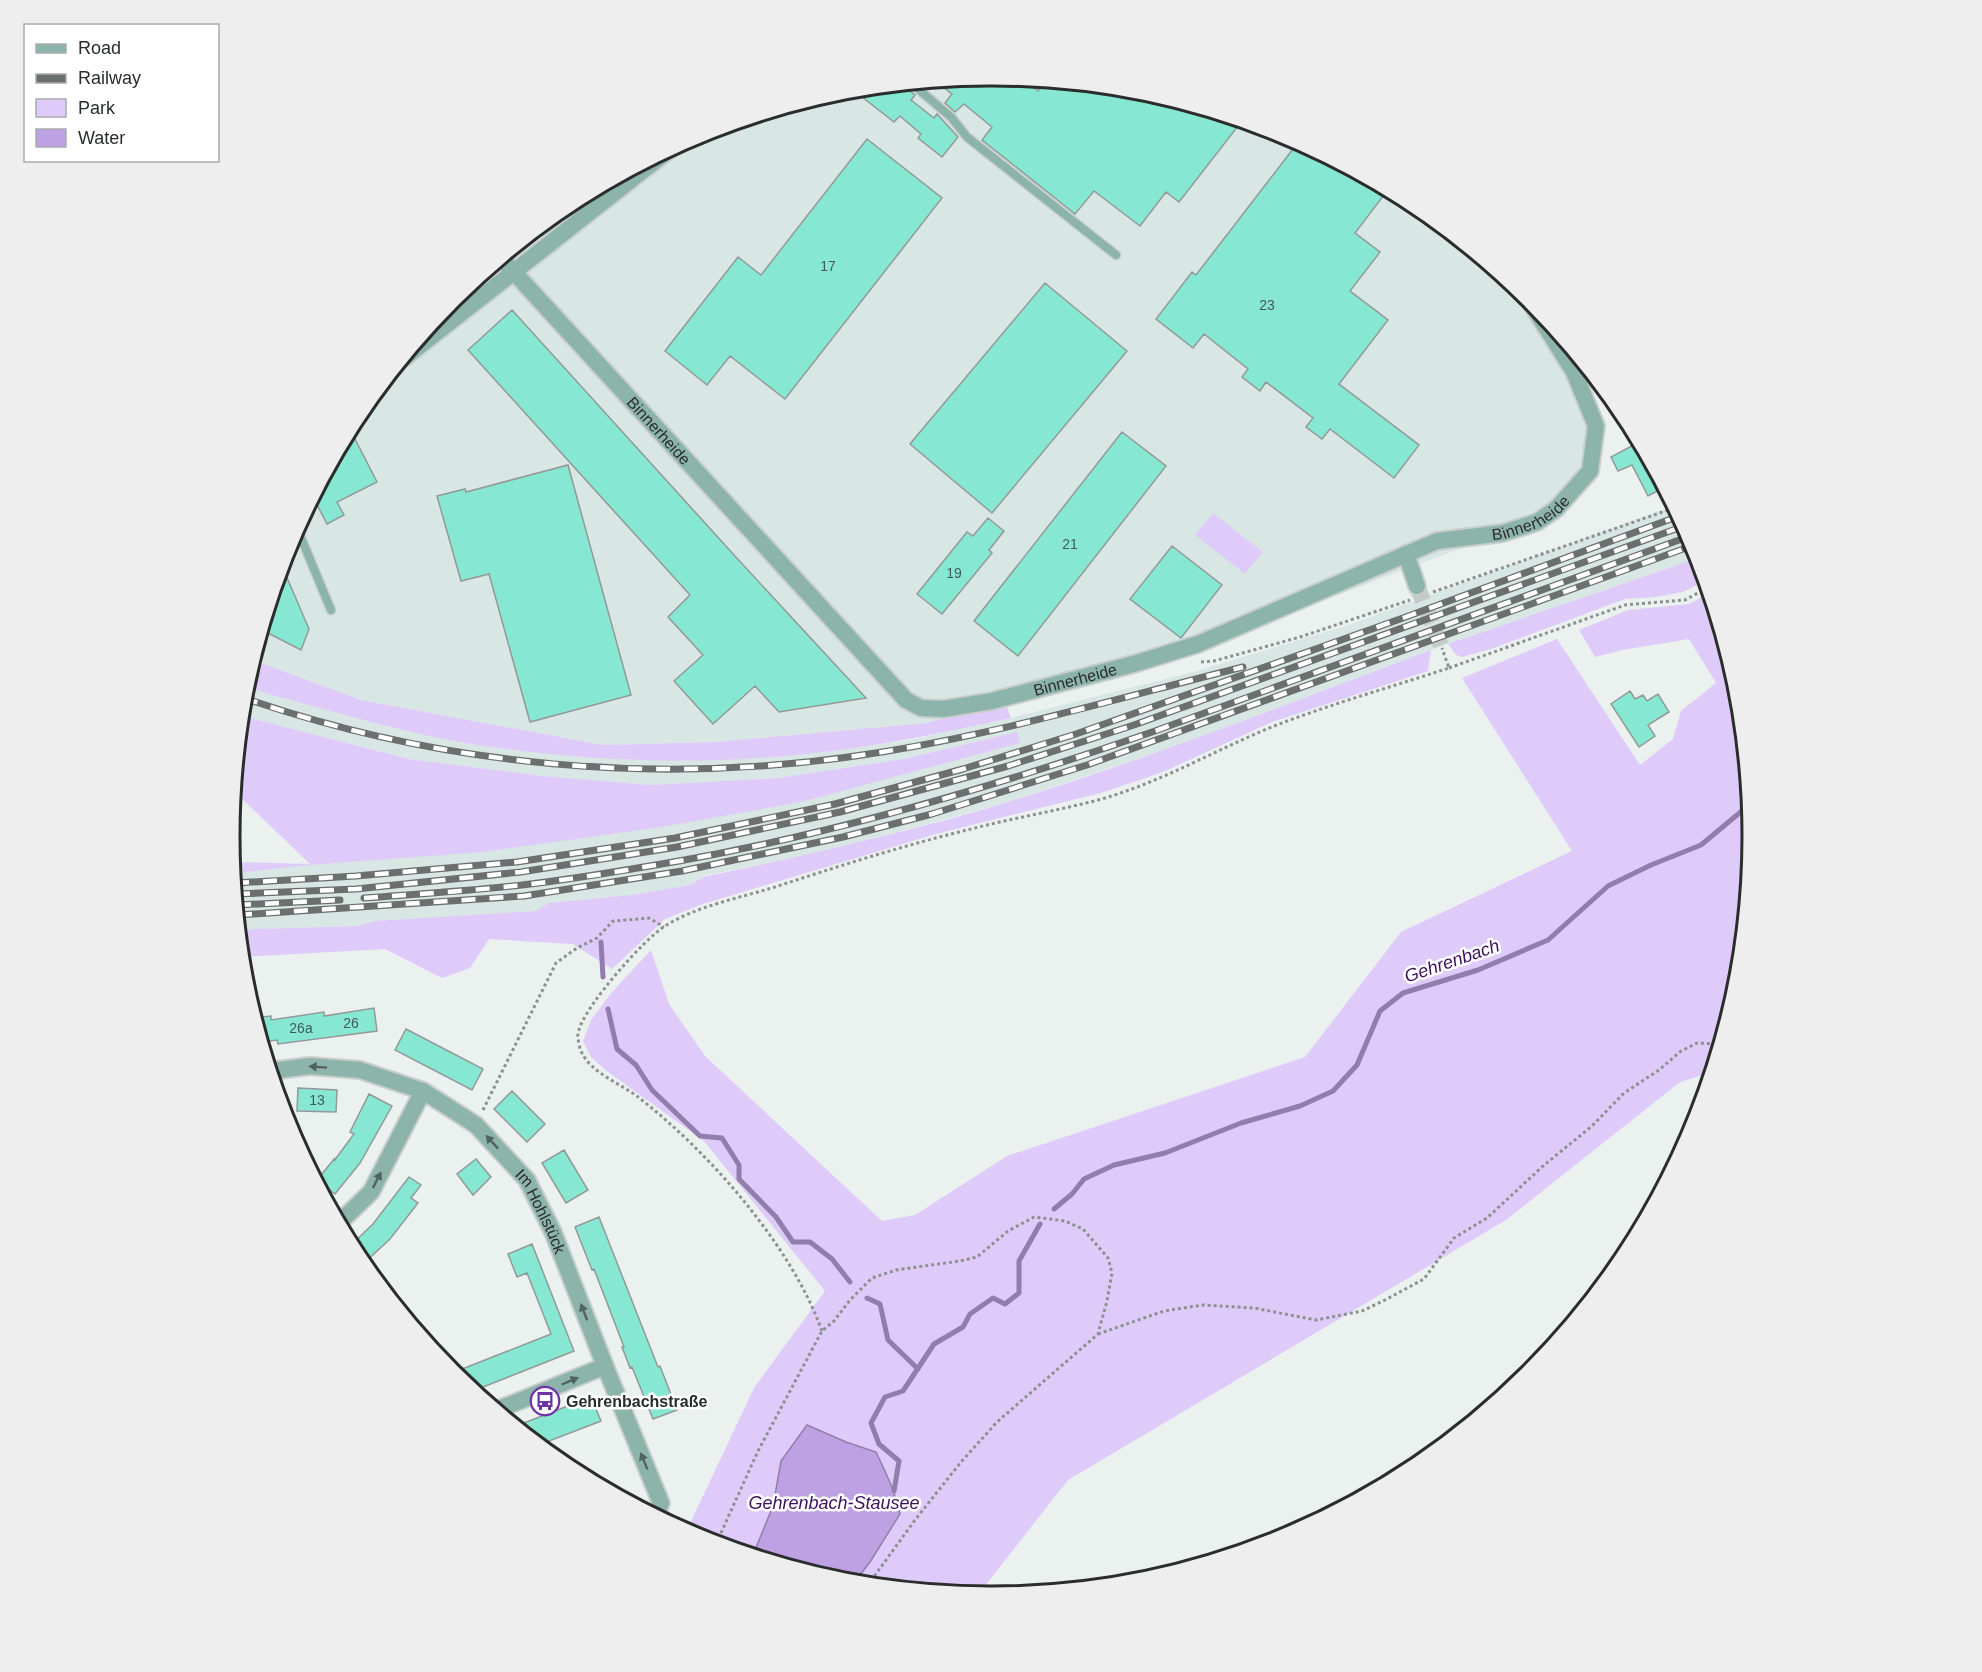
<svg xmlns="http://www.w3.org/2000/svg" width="1982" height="1672" font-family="Helvetica,sans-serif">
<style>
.built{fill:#d8e7e3}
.green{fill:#dfcbf9}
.water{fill:#bea1e3;stroke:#927eac;stroke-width:1.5}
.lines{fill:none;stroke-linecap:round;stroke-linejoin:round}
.stream{stroke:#927eac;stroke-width:5}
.building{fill:#86e8d2;stroke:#939998;stroke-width:1.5}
.street-tunnel{stroke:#c4cac8;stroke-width:16;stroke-dasharray:16 8;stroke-linecap:butt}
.lane-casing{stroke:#c7cecc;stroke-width:11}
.street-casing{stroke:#c7cecc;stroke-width:20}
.path{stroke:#8c9190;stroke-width:3;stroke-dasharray:3 3;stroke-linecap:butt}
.lane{stroke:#8db4aa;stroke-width:8}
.street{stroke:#8db4aa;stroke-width:16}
.rail-casing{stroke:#6b6f6e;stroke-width:7}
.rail{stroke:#fff;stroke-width:4.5;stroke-dasharray:14;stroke-linecap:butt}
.oneway{fill:#52635e}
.labels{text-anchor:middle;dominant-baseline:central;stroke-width:5;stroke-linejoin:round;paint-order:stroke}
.number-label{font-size:14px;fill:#415c56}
.street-label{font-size:16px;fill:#2a2d2c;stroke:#fff}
.poi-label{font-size:16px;font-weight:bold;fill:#2a2d2c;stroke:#fff;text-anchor:start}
.water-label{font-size:18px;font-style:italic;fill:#3b105d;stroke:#fff}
.rim{fill:none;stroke:#2a2d2c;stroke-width:3}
</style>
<rect width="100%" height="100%" fill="#eaf1ef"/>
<!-- built -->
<path class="built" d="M 991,75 L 1140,90 L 1283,133 L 1414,203 L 1532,301 L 1604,450 L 1544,517 L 1182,654 L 926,723 L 715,742 L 603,745 L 361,700 L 253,660 L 288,544 L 358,413 L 453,298 L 569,203 L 700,133 L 843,90 Z
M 1673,506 L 1694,545 L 1698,558 L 1431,650 L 1176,746 L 1011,801 L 841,848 L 703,876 L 690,885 L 631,895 L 549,903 L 537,911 L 374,921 L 358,926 L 252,929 L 239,932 L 234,873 L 662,827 L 1017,732 L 904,759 L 778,778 L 652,785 L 543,776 L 409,759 L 242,716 L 245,687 L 389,727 L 497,748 L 571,755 L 684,761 L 805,754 L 905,741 L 1011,718 L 1193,672 L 1349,625 Z"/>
<!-- green -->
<path class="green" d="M 1213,513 L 1263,552 L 1245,574 L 1195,535 Z
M 1698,558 L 1705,581 L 1683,592 L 1656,597 L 1625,599 L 1491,649 L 1462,657 L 1456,655 L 1448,644 Z
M 1709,593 L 1737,688 L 1752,836 L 1737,985 L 1710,1073 L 1680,1082 L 1506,1220 L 1068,1480 L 977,1596 L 842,1582 L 699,1539 L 686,1532 L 754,1388 L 825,1291 L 704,1141 L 608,1072 L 591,1057 L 583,1041 L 591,1020 L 612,992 L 651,950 L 669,1004 L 705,1056 L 882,1221 L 915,1215 L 1007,1156 L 1305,1057 L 1401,932 L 1572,851 L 1462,678 L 1557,639 L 1640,765 L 1673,739 L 1681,711 L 1716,683 L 1689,639 L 1622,650 L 1595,657 L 1579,630 L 1628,610 L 1689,604 Z
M 1431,650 L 1428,671 L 1272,722 L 1163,772 L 1101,793 L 936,834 L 703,904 L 665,919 L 612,969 L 573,944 L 489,939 L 470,968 L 442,978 L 385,949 L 242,957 L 239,932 L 252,929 L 358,926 L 374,921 L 536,911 L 549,903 L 631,895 L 690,885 L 703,877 C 807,855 910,832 1011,801 C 1153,757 1292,702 1431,650 Z
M 253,660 L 361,700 L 603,745 L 715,742 L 926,723 L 1005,702 L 1011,718 C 943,733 875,747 806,754 C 704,765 599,762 498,748 C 415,737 335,712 255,690 L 245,687 Z
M 242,716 L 409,759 L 543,776 L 652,785 L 778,778 L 904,759 L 1017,732 L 1020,743 L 801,802 L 662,827 L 483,852 L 310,865 L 234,873 L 233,862 L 310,864 L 234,791 Z"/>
<!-- water -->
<path class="water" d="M 807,1425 L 846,1442 L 876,1452 C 886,1473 895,1491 900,1514 L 870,1562 L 854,1583 L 842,1582 L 753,1555 L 773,1506 L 781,1461 Z"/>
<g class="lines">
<!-- stream -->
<path class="stream" d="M 601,942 L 603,977
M 608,1009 L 617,1049 L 636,1065 L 652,1090 L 700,1136 L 722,1138 L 739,1165 L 739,1179 L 776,1217 L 793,1242 L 810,1242 L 832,1259 L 850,1282
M 1054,1209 L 1072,1194 L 1084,1179 L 1114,1165 L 1165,1153 L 1241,1123 L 1300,1106 L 1333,1091 L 1357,1065 L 1380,1011 L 1403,993 L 1478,970 L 1548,940 L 1608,886 L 1651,865 L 1701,845 L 1749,805
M 867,1298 L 880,1304 L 888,1340 L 918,1369
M 894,1491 L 899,1461 L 879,1444 L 871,1423 L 885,1397 L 903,1391 L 934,1344 L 963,1327 L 970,1314 L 993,1298 L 1005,1304 L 1019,1293 L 1019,1261 L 1040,1224"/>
</g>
<!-- building -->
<path class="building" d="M 991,75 L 1020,78 L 1038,91 L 1046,80 L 1140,90 L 1242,121 L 1179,202 L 1166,192 L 1140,226 L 1094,191 L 1075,214 L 982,140 L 992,127 L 964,104 L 955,112 L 945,103 L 952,94 L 935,81 Z
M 901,84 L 915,95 L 911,100 L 934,118 L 937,114 L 958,137 L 942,157 L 918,138 L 921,134 L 900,116 L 894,122 L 852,89 Z
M 867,139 L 942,198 L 785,399 L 730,356 L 707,385 L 665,351 L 738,257 L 761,275 Z
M 1302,144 L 1352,170 L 1384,195 L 1355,233 L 1380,252 L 1350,291 L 1388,320 L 1339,384 L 1419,445 L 1394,478 L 1330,429 L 1322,439 L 1306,427 L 1313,418 L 1266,382 L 1260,391 L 1242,377 L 1248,369 L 1204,334 L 1193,348 L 1156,319 L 1192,272 L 1196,275 L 1293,149 L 1297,151 Z
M 1045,283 L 1127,351 L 992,513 L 910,444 Z
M 512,310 L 734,555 L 866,698 L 779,712 L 755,686 L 713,724 L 674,681 L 703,655 L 668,617 L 690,595 L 468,350 Z
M 1122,432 L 1166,466 L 1018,656 L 974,621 Z
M 354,437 L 377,482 L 337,502 L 344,515 L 327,524 L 313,497 L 343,442 Z
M 1639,442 L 1663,488 L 1648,496 L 1632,465 L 1618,471 L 1611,457 Z
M 568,465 L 631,695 L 530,722 L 489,574 L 461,581 L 437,496 L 465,489 L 466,492 Z
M 988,518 L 1004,531 L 989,550 L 992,553 L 942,614 L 917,594 L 967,532 L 973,536 Z
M 1172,546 L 1222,585 L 1181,638 L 1130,599 Z
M 282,566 L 309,629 L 301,650 L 262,630 Z
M 1630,691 L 1635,699 L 1643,695 L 1647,701 L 1658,694 L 1669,712 L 1648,725 L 1655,736 L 1639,747 L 1611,704 Z
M 374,1008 L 377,1031 L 278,1044 L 277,1040 L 262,1042 L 255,1018 L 271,1016 L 271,1020 L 324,1012 L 324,1016 Z
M 406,1029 L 483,1069 L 472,1090 L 395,1050 Z
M 298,1088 L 337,1090 L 336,1112 L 297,1111 Z
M 512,1091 L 545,1124 L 527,1142 L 494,1109 Z
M 369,1094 L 392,1106 L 360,1163 L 335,1194 L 317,1180 L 335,1158 L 334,1161 L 354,1134 L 350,1132 Z
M 564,1150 L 588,1190 L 566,1203 L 542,1163 Z
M 476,1159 L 491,1177 L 473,1195 L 457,1174 Z
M 409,1177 L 421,1185 L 411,1198 L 418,1203 L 390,1239 L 363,1264 L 351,1245 L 373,1224 Z
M 599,1217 L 658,1367 L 660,1366 L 677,1410 L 653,1419 L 632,1367 L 630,1368 L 622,1347 L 624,1347 L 594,1269 L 592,1270 L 575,1227 Z
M 532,1244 L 574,1351 L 473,1391 L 452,1373 L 551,1334 L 527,1273 L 517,1277 L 508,1254 Z
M 591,1397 L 601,1421 L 539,1445 L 516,1426 Z"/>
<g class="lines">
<!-- street-tunnel -->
<path class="street-tunnel" d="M 1417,586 L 1442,648"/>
<!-- lane casing -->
<g class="lane-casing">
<path id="lane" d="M 911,83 L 951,117 L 967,137 L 1116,255
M 297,528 L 331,610"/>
</g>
<!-- street casing -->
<g class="street-casing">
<g id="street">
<path id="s1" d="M 501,258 L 906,700 L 921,708 L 943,709 L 992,701 L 1137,663 L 1198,644 L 1437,541 L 1503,533 L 1537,522 L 1556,509 L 1590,471 L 1596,426 L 1574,372 L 1527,297"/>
<path d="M 404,358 L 669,150"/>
<path d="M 1406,554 L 1417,586"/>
<path id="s2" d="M 271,1071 L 310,1066 L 360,1070 L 423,1091 L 476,1125 L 527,1180 L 553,1232 L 605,1366 L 661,1503 L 656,1516"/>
<path d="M 339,1223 L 371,1192 L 423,1091"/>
<path d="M 497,1410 L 605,1366"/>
</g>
</g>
<!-- path -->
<path class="path" d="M 1433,592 L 1674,508
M 1201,662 L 1214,661 L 1300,637 L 1410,600
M 1449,668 L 1625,605 L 1685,600 L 1707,588
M 483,1110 L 556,963 L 577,948 L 597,938 L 613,921 L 649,918 L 664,927
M 822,1331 C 791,1245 709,1152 638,1097 C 619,1082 584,1071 579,1044 C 578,1039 577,1034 579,1030 C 585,1006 644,939 665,926 C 697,906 739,898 775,887 C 839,866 905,845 971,829 C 1013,818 1056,811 1098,800 C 1160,783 1215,750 1274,726 C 1331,704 1391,687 1449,668 L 1442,648
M 1098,1334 L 1164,1311 L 1203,1305 L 1254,1308 L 1316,1320 L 1362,1311 L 1385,1300 L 1424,1279 L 1454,1238 L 1487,1218 L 1543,1166 L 1592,1126 L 1624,1093 L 1659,1070 L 1681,1051 L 1697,1043 L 1719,1044
M 716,1544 L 758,1451 L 822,1331 L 834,1321 L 850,1300 L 872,1278 L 896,1270 L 960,1261 L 977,1257 L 1008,1231 L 1034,1217 L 1065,1221 L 1083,1229 L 1108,1258 L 1112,1273 L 1107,1301 L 1098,1334 L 997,1422 L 961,1462 L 915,1520 L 868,1585"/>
<!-- lane -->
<use href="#lane" class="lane"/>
<!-- street -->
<use href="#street" class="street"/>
<!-- rail casing -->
<g class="rail-casing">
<path id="rail" d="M 244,698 C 444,767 660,786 869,754 C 995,735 1119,698 1243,667
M 235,883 L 356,876 L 517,862 L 675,838 L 835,804 L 963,769 L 1076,734 L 1403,618 L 1679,516
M 236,894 L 356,889 L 521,872 L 677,847 L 840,812 L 1008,766 L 1134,725 L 1684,526
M 364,898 C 417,894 470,891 522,885 C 575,879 627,870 679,861 C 842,832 1000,785 1155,731 L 1690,536
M 237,905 L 340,900
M 238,915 L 524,896 L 682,871 L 843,837 L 932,814 L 1087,765 L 1694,545"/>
</g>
<!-- rail -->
<use href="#rail" class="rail"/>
</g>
<!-- one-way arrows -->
<defs><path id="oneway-solid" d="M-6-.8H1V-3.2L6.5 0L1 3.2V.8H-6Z" transform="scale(1.5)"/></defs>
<g class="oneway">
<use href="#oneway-solid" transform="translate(318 1067) rotate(-176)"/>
<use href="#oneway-solid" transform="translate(492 1142) rotate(-133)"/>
<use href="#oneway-solid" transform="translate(377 1180) rotate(-63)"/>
<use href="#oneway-solid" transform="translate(584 1312) rotate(-111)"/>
<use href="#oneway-solid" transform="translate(570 1381) rotate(-23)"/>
<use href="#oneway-solid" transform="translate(644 1461) rotate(-112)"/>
</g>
<!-- icons -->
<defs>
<g id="bus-ring" transform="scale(1.5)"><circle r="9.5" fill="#fff" stroke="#6f31a6" stroke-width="1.5"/><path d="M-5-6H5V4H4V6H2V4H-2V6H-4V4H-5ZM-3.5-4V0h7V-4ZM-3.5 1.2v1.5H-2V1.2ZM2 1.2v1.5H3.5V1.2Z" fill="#6f31a6"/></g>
</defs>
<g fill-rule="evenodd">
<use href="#bus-ring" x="545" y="1401"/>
</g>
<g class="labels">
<!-- number labels -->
<g class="number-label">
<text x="828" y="266">17</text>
<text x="1267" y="305">23</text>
<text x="1070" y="544">21</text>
<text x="954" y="573">19</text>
<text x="351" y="1023">26</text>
<text x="301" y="1028">26a</text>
<text x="317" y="1100">13</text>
</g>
<!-- street labels -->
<g class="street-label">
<text stroke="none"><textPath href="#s1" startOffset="234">Binnerheide</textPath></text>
<text stroke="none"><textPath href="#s1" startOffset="1260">Binnerheide</textPath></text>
<text stroke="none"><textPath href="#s1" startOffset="774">Binnerheide</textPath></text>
<text stroke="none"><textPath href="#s2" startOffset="328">Im Hohlstück</textPath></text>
</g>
<!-- poi labels -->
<g class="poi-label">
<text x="566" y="1401">Gehrenbachstraße</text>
</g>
<!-- water labels -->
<g class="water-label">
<text transform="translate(1452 961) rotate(-19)">Gehrenbach</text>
<text x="834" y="1503">Gehrenbach-Stausee</text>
</g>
</g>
<!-- crop -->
<path d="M0 0H1982V1672H0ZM990 86H992A750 750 0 0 1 1742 836V836A750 750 0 0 1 992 1586H990A750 750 0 0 1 240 836V836A750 750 0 0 1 990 86Z" fill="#eee" fill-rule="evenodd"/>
<path class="rim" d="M990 86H992A750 750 0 0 1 1742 836V836A750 750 0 0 1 992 1586H990A750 750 0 0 1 240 836V836A750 750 0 0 1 990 86Z"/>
<!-- legend -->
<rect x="24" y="24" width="195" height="138" fill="#ffffff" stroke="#aaabab" stroke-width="1.5"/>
<rect x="36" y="44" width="30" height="9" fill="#8db4aa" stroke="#aaabab" stroke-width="1.5"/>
<text x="78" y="54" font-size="18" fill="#2a2d2c">Road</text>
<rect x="36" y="74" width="30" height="9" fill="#6b6f6e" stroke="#aaabab" stroke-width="1.5"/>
<text x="78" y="84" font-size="18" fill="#2a2d2c">Railway</text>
<rect x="36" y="99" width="30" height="18" fill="#dfcbf9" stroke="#aaabab" stroke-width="1.5"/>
<text x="78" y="114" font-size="18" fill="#2a2d2c">Park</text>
<rect x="36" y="129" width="30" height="18" fill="#bea1e3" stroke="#aaabab" stroke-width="1.5"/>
<text x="78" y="144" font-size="18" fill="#2a2d2c">Water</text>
</svg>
